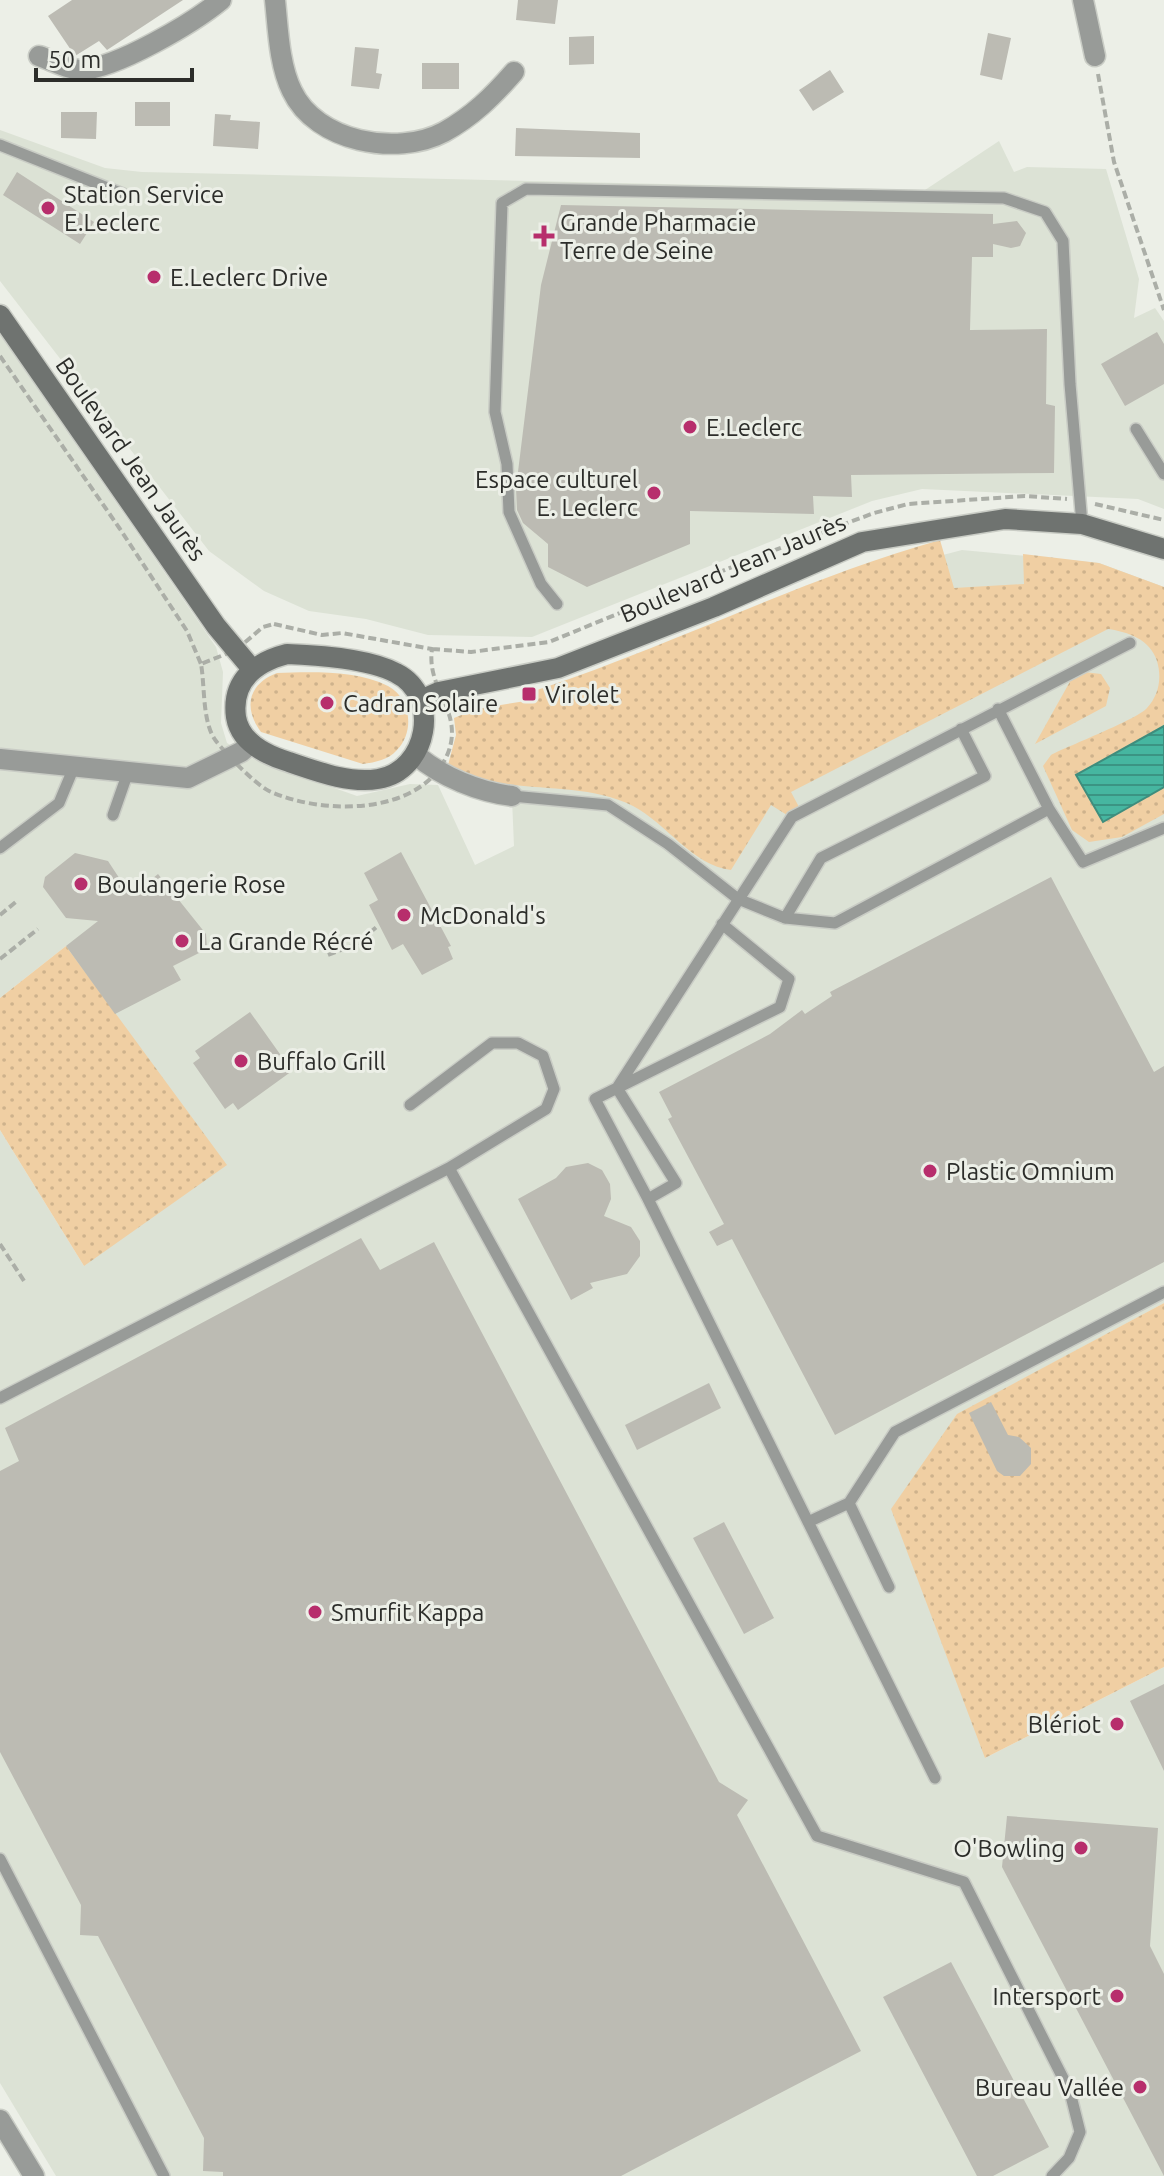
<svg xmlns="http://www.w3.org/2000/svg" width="1164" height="2176" font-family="Ubuntu,sans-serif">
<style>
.built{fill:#dce2d5}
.grass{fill:url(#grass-dots)}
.water{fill:url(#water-rules);stroke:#3e8d7d;stroke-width:2}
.building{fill:#bcbbb3}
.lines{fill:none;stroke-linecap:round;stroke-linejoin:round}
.lane-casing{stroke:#c9ccc5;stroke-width:14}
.street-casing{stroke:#c9ccc5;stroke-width:23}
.secondary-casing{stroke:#c9ccc5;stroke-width:23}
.path{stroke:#abaea7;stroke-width:4;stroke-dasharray:8 4;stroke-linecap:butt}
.lane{stroke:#989b98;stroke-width:11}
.street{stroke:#989b98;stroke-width:20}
.secondary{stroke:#6f7370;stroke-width:20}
.poi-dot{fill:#b72e6c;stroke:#ecefe7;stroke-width:3}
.labels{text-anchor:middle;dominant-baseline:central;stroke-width:6;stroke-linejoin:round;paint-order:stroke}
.poi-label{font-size:24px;fill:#2c2d2a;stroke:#ecefe7;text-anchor:start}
.street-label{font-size:24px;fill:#2c2d2a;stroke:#ecefe7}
</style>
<defs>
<pattern id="grass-dots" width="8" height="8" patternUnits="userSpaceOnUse" patternTransform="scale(2)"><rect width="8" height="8" fill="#f0cfa3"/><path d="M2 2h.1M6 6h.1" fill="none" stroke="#ceb28c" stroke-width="1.8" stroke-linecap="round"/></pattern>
<pattern id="water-rules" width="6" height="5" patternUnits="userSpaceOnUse" patternTransform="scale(2)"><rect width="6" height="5" fill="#46b6a0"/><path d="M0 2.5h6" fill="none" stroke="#3b9483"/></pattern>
</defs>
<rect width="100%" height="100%" fill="#ecefe7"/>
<!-- built -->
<path class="built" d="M 0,130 L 105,168 L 142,172 L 925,190 L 999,141 L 1014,172 L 1027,167 L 1106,169 L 1139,279 L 1134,318 L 1155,308 L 1164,321 L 1164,509 L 1138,499 L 922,489 L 872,501 L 532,637 L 428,635 L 366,619 L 309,611 L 264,591 L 209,551 L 0,281 Z
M 0,335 L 216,647 L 223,672 L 221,723 L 227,743 L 255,760 L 357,796 L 410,784 L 438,785 L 475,865 L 514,846 L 510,752 L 878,572 L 962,550 L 1099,563 L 1164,587 L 1164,1303 L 958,1414 L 985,1758 L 1164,1667 L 1164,2176 L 56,2176 L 0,2083 L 0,1130 L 84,1266 L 136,1044 L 66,946 L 0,998 Z"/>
<!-- grass -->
<path class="grass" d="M 940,540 L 954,588 L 1024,584 L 1023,554 L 1099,563 L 1164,587 L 1164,814 L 1122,837 L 1089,842 L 1072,830 L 1043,766 L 1051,755 C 1070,745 1136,720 1147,708 C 1159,695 1162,678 1157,661 C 1150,639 1128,632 1108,629 L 791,792 L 799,807 L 787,815 L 771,805 L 731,870 C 693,866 666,823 633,806 C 575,777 504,799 448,765 L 456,735 L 454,718 L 476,709 L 538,699 L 537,690 C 673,645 802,579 940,540 Z
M 1084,672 L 1101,674 L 1110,688 L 1106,706 L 1035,744 L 1072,678 Z
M 277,673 C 311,672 356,670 388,686 C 411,698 415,732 397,750 C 388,760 376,762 363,764 L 261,732 C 243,708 248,684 277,673 Z
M 66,946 L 227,1165 L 84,1266 L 0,1130 L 0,998 Z
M 1164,1303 L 1164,1667 L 985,1758 L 891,1509 L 957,1414 Z"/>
<!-- water -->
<path class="water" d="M 1164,726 L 1164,787 L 1103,822 L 1076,775 Z"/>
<!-- building -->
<path class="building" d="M 72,0 L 183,0 L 107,50 L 99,41 L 75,56 L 48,16 Z
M 518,0 L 558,0 L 555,24 L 516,20 Z
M 988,33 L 1011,38 L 1002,80 L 980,75 Z
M 594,36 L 594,64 L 569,65 L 569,37 Z
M 355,47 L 379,49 L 376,73 L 382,74 L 379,89 L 351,86 Z
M 422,63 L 459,63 L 459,89 L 422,89 Z
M 830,70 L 844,92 L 813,111 L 799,90 Z
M 135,102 L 170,102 L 170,126 L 135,126 Z
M 61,112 L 97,112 L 96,139 L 61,138 Z
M 215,114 L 231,115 L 230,120 L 260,122 L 258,149 L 213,146 Z
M 516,128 L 640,133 L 640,158 L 515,156 Z
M 17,172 L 94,222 L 80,244 L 3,195 Z
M 561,205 L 993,214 L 993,224 L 1017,221 L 1026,233 L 1020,246 L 1011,248 L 993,244 L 993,257 L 972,257 L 970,330 L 1047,329 L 1046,404 L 1055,406 L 1054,473 L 851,475 L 852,497 L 813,496 L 814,514 L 690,511 L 690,544 L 587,587 L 548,567 L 548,544 L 523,523 L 517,510 L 516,488 L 541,285 Z
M 1157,332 L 1164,344 L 1164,384 L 1125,406 L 1101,364 Z
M 401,852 L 451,946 L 448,947 L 453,959 L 422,975 L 403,944 L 392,950 L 369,905 L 378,900 L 364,873 Z
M 75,853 L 108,861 L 131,896 L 158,874 L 206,934 L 207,949 L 173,966 L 181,980 L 115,1014 L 66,946 L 98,921 L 66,918 L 43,887 L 45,877 Z
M 1051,877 L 1154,1072 L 1164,1066 L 1164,1262 L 835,1435 L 732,1239 L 717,1246 L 709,1232 L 724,1224 L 668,1119 L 672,1117 L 659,1092 L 770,1034 L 802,1010 L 805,1014 L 832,996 L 830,992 Z
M 250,1012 L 292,1071 L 238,1110 L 233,1103 L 225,1109 L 193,1063 L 200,1058 L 195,1051 Z
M 588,1163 L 602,1170 L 610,1184 L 611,1199 L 604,1216 L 631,1227 L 640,1241 L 640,1256 L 627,1274 L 590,1283 L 593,1288 L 571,1300 L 518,1199 L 556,1178 L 566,1167 Z
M 361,1238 L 380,1270 L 434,1242 L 719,1782 L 748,1800 L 737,1815 L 861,2051 L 621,2176 L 223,2176 L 223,2172 L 203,2171 L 204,2138 L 98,1936 L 80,1935 L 81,1905 L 0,1752 L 0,1471 L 19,1461 L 5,1428 Z
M 709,1383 L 721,1408 L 637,1450 L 625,1425 Z
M 991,1402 L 1008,1435 L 1019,1437 L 1031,1448 L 1031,1464 L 1020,1476 L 1004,1476 L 997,1471 L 969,1413 Z
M 724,1522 L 774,1618 L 744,1634 L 693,1538 Z
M 1164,1684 L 1164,1771 L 1130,1701 Z
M 1007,1816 L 1158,1828 L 1150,1946 L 1164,1974 L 1164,2176 L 1002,1867 Z
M 951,1962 L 1049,2147 L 993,2176 L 977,2176 L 883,1997 Z"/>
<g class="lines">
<!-- lane casing -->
<g class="lane-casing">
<path id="lane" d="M 0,145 L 123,194
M 1136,429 L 1164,474
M 557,604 L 541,584 L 509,512 L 507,464 L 495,412 L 502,203 L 526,189 L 1004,198 L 1045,212 L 1063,241 L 1070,384 L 1082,524
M 998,709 L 1049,809 L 1083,862 L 1164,828
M 512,796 L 608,805 L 668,844 L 738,899 L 785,918 L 821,858 L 985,776 L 961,729
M 113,815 L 127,775
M 0,848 L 59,803 L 74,767
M 785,918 L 835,923 L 1049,809
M 410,1105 L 492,1043 L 518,1043 L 543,1056 L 554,1089 L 546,1109 L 449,1168
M 648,1199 L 595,1099 L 780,1007 L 789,979 L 722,924
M 0,1398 L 449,1168 L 817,1836 L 964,1882 L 1070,2092 L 1080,2132 L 1069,2158 L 1052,2176
M 849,1503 L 895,1432 L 1164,1292
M 808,1522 L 849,1503 L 889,1587
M 935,1778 L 648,1199 L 676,1183 L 617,1088 L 792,817 L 1130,643
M 0,1859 L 164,2176"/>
</g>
<!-- street casing -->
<g class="street-casing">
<path id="street" d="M 275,0 C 278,28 279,65 292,91 C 316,142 397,157 444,132 C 473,116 493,96 514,72
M 1083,0 L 1095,56
M 39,56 C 51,60 69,70 81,70 C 117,68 193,23 221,0
M 416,755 C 442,777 479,792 512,796
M 0,759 L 188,778 L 241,752 L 251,743
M 0,2120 L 34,2176"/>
</g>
<!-- secondary casing -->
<g class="secondary-casing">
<path id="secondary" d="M 0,315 L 216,626 L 252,669
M 287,654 C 317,655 370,659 396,673 C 442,696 428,771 378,779 C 349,784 316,771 289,762 C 266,755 240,742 236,717 C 231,680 256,662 287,654 Z
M 421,700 L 439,692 L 558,668 L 714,607 L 862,542 L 1005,519 L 1082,524 L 1164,549"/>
</g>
<!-- path -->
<path class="path" d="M 1098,74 L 1114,162 L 1164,310
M 0,356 L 120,529 L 187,631 L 201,664
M 1095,504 L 1164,520
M 274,624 L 322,635 L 342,633 L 432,649 C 426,690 464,711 448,753 C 422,817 321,815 269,791 C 256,785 225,753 216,741 C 202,723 205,686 201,664 L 236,650 L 263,627 Z
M 432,649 L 471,652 L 549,642 L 754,558 L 874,513 L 908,504 L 1025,496 L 1067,499
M 0,915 L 17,901
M 328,955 L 356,944 L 379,925
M 0,959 L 38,929
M 0,1244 L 26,1284"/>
<!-- lane -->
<use href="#lane" class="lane"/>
<!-- street -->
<use href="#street" class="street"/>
<!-- secondary -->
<use href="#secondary" class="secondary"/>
</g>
<!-- markers -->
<g class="poi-dot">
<circle cx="48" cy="208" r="8"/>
<path d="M540 224h8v8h8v8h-8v8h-8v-8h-8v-8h8z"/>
<circle cx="154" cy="277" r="8"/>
<circle cx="690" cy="427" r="8"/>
<circle cx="654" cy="493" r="8"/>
<rect x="521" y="686" width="16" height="16" rx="4"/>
<circle cx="327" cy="703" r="8"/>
<circle cx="81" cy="884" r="8"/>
<circle cx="404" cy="915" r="8"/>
<circle cx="182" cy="941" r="8"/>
<circle cx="241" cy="1061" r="8"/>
<circle cx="930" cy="1171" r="8"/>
<circle cx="315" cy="1612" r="8"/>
<circle cx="1117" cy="1724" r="8"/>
<circle cx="1081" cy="1848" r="8"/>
<circle cx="1117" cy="1996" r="8"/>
<circle cx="1140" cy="2087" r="8"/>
</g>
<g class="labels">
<!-- poi labels -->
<g class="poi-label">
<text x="64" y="194">Station Service<tspan x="64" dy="28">E.Leclerc</tspan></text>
<text x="560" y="222">Grande Pharmacie<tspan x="560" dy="28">Terre de Seine</tspan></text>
<text x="170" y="277">E.Leclerc Drive</text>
<text x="706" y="427">E.Leclerc</text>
<text x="638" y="479" text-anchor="end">Espace culturel<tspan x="638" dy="28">E. Leclerc</tspan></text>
<text x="545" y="694">Virolet</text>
<text x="343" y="703">Cadran Solaire</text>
<text x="97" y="884">Boulangerie Rose</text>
<text x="420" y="915">McDonald's</text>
<text x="198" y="941">La Grande Récré</text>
<text x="257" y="1061">Buffalo Grill</text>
<text x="946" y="1171">Plastic Omnium</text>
<text x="331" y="1612">Smurfit Kappa</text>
<text x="1101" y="1724" text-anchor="end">Blériot</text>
<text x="1065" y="1848" text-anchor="end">O'Bowling</text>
<text x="1101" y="1996" text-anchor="end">Intersport</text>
<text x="1124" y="2087" text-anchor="end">Bureau Vallée</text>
</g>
<!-- street labels -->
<g class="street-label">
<text transform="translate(131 459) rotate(55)">Boulevard Jean Jaurès</text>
<text transform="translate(733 568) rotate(-23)">Boulevard Jean Jaurès</text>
</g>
</g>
<!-- scale -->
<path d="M36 68v12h156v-12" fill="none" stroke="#2c2d2a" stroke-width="4"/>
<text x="48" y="68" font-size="24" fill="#2c2d2a" stroke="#ecefe7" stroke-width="6" paint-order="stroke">50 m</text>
</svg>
